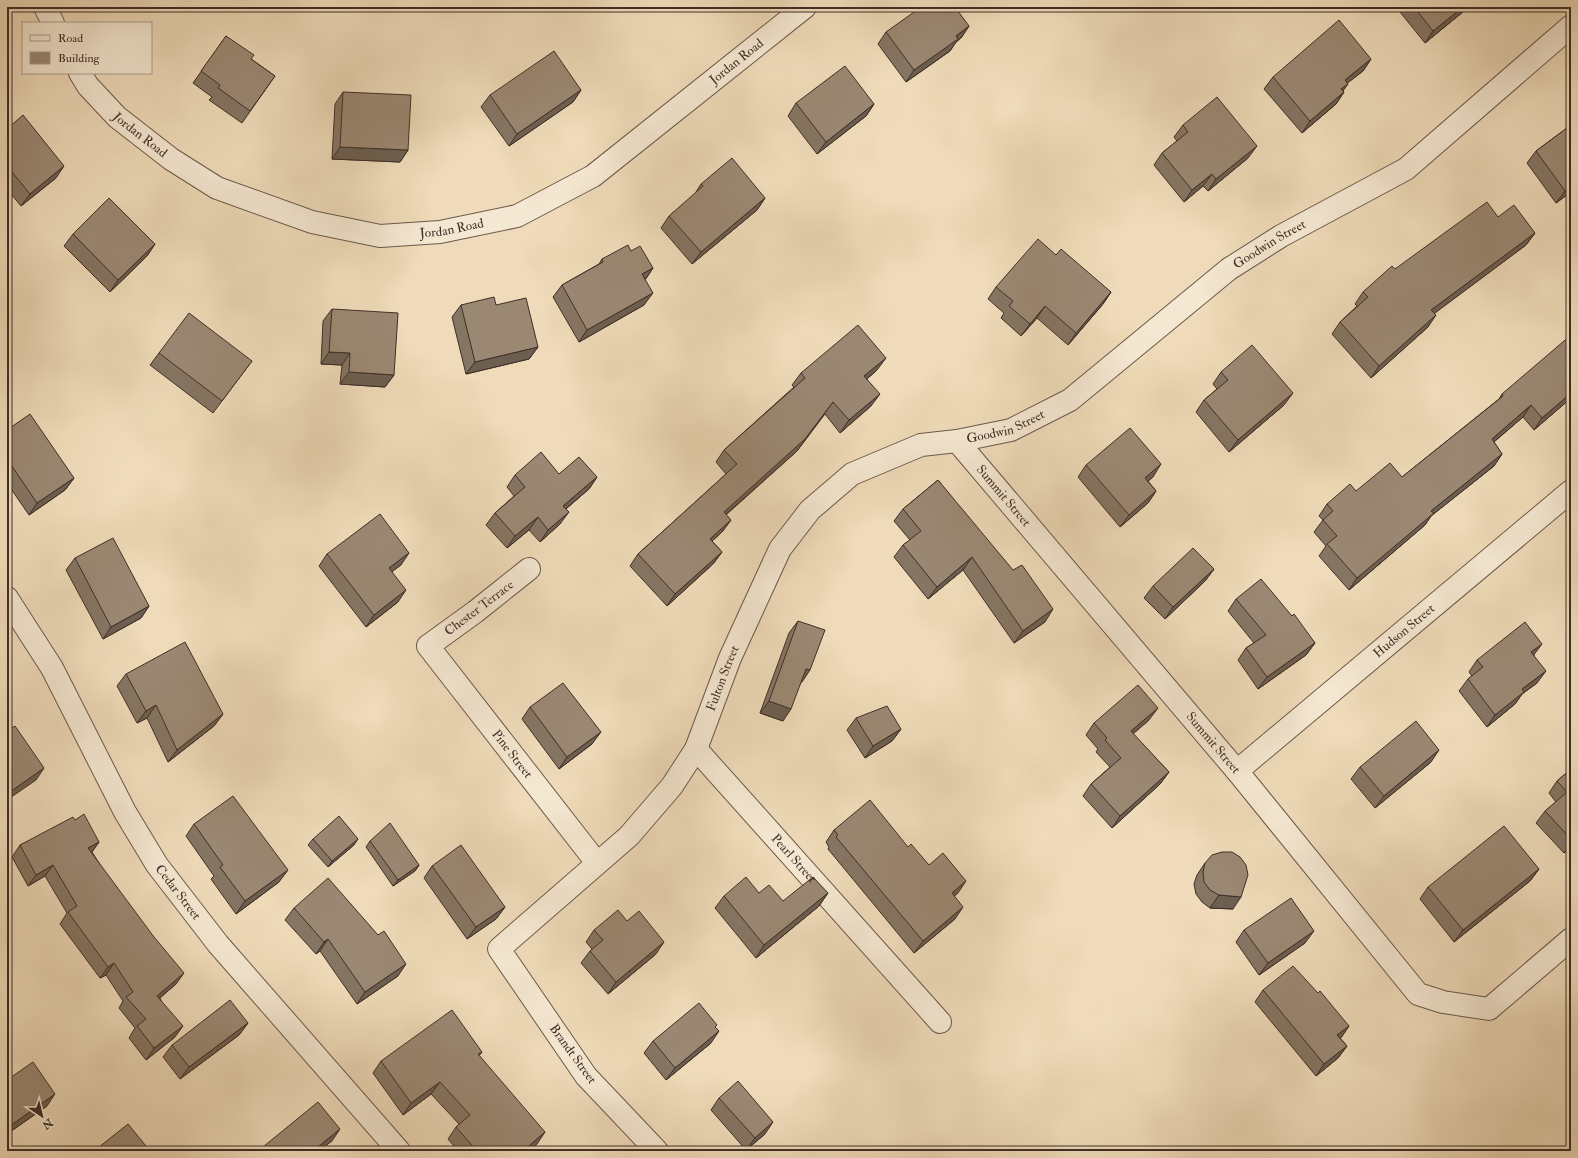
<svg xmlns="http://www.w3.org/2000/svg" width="1578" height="1158" font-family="'IM FELL Double Pica',serif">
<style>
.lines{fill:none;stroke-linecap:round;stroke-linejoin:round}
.minor-casing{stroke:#6b594c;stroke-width:24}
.minor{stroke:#f5e8d2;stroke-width:22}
.wall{fill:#857563;stroke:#3f2e27}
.shaded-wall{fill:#6c5f50;stroke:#3f2e27}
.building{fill:#9b8873;stroke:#3f2e27}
.labels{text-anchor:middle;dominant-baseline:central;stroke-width:3;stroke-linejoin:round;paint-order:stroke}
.street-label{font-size:13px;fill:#3f2e27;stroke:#f5e8d2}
</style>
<rect width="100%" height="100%" fill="#efdbb9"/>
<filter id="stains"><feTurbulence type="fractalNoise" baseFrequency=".005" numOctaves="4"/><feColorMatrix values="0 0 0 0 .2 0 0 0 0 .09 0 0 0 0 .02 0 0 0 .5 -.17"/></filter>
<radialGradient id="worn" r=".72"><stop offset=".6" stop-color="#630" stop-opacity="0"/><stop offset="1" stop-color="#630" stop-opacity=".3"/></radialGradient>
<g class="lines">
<!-- minor casing -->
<g class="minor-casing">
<g id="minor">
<path d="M 45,7 L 53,23"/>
<path id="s1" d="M 80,73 L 88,86 L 117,117 L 171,159 L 217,188 L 312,222 L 380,236 L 440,232 L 517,216 L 593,176 L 805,7"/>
<path id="s2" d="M 957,441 L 1237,771 L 1418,994 L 1443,1002 L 1489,1009 L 1571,939"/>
<path id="s3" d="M 529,569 L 475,612 L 428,646 L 597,863"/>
<path id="s4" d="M 7,598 L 52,668 L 125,812 L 157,865 L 218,944 L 399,1151"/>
<path id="s5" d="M 696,749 L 940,1022"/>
<path id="s6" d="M 1237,771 L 1571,491"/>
<path id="s7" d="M 657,1151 L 586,1076 L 499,949 L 629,836 L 672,786 L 696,749 L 730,658 L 780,549 L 810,510 L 852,474 L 921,445 L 957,441 L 1011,430 L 1070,400 L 1229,269 L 1281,236 L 1406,169 L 1571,26"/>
</g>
</g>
<!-- minor -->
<use href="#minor" class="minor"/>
</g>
<!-- wall -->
<path class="wall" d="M 678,7 L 687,7 L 681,11 Z
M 1396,7 L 1469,7 L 1425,43 Z
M 969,26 L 961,38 L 956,42 L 950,51 L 906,82 L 878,44 L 886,32 Z
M 226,36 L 251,59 L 275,76 L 242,123 L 209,100 L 212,97 L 193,83 Z
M 1371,59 L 1363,71 L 1347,83 L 1343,91 L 1344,92 L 1336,104 L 1302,133 L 1264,89 L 1273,77 Z
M 581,90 L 573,102 L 509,146 L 481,107 L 490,95 Z
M 343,92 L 408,150 L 400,162 L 332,159 L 335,104 Z
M 796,103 L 874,104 L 866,116 L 817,154 L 788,116 Z
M 1183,125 L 1248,158 L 1208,191 L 1203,186 L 1184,202 L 1154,165 L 1162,153 L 1177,141 L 1174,137 Z
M 1571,125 L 1571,192 L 1556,203 L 1527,163 L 1536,151 Z
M 7,129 L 56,178 L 21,206 L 7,189 Z
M 701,184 L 765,198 L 757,210 L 692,264 L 661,228 L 669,216 L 694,195 Z
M 1498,217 L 1535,233 L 1526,245 L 1434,313 L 1428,327 L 1371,378 L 1332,334 L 1340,322 L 1357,306 L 1355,304 L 1363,292 L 1395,269 Z
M 73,234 L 155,244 L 147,256 L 110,292 L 64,246 Z
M 631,251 L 653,268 L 645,280 L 644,305 L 579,342 L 553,297 L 562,285 L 599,264 L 602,259 Z
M 1056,255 L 1111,292 L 1103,304 L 1068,345 L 1037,318 L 1021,336 L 1001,318 L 1004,313 L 988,299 L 996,287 Z
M 461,305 L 496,305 L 538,347 L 529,359 L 466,374 L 452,317 Z
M 332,309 L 394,375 L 385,387 L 340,384 L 342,365 L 321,364 L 323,321 Z
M 159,353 L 252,361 L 213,413 L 150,365 Z
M 877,370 L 867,379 L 871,406 L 840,433 L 825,414 L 797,451 L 726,515 L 731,520 L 722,532 L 712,541 L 722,552 L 713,564 L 667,606 L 630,566 L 638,554 L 726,474 L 716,462 L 724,450 L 794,387 L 792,385 L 801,373 Z
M 1221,372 L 1284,405 L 1229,452 L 1196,412 L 1204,400 L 1217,389 L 1213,384 Z
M 1502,394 L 1571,398 L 1534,430 L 1523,417 L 1494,442 L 1502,454 L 1494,466 L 1431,516 L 1425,525 L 1349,590 L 1319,556 L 1326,546 L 1314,532 L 1323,520 L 1319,516 L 1327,504 L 1356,491 L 1402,477 L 1499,399 Z
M 7,430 L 74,478 L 65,490 L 29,515 L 7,483 Z
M 1086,465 L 1153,477 L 1148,481 L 1156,491 L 1148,503 L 1120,527 L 1078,477 Z
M 559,474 L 597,477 L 589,489 L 566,509 L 560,524 L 540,542 L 529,530 L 507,548 L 486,525 L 495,513 L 514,496 L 507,487 L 515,475 Z
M 938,480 L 1045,622 L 1014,643 L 963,570 L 928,599 L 894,557 L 903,545 L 910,540 L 894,521 L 903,509 Z
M 327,554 L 401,565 L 392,571 L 398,602 L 366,627 L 319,566 Z
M 75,558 L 149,606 L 141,618 L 103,639 L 66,570 Z
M 1214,569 L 1205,581 L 1165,619 L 1144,598 L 1153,586 Z
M 1236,599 L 1292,616 L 1315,643 L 1306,655 L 1258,689 L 1238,660 L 1246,648 L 1254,643 L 1228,611 Z
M 798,621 L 802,682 L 801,682 L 783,721 L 760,713 L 789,633 Z
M 1534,655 L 1537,683 L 1522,694 L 1515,704 L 1487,727 L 1459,691 L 1468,679 L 1472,676 L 1469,672 L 1477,660 Z
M 126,674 L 223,714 L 214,726 L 168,762 L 147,718 L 137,723 L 117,686 Z
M 530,707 L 592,744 L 559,769 L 522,719 Z
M 856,718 L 901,729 L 892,741 L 865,758 L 847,730 Z
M 1149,720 L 1133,734 L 1169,772 L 1160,784 L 1112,828 L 1083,796 L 1091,784 L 1110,767 L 1096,752 L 1098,749 L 1086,735 L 1094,723 Z
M 1431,762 L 1375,808 L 1351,779 L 1360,767 Z
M 1571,769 L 1571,847 L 1564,853 L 1536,823 L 1545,811 L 1556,802 L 1549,793 L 1557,781 Z
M 75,820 L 99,842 L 92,852 L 176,984 L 160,998 L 175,1037 L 146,1060 L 129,1038 L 135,1028 L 119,1008 L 123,1001 L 106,975 L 100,978 L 60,924 L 67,913 L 45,876 L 28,886 L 12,857 L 20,845 Z
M 194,824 L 279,882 L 236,914 L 211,879 L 214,876 L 186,836 Z
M 834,830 L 908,847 L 929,865 L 958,893 L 954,896 L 955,919 L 914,953 L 828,849 L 829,847 L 826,842 Z
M 313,839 L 354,845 L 328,867 L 308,845 Z
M 370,841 L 419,865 L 415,871 L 393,886 L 366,847 Z
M 1205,863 L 1233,909 L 1210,908 L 1202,902 L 1196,894 L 1194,884 L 1197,875 Z
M 432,866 L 505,907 L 496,919 L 467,939 L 424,878 Z
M 1539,869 L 1530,881 L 1454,942 L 1420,899 L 1428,887 Z
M 759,893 L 783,901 L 828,893 L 819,906 L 756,958 L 715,908 L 724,896 Z
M 294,908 L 398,976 L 357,1004 L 320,951 L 316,954 L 285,920 Z
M 627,921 L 656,954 L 608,994 L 581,963 L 590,951 L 592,949 L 586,942 L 594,930 Z
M 1244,930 L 1305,943 L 1259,975 L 1236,942 Z
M 1263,990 L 1349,1026 L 1340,1038 L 1347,1046 L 1338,1058 L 1316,1076 L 1255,1002 Z
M 248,1023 L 239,1035 L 180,1079 L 163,1057 L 172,1045 Z
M 653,1041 L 711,1043 L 666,1080 L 644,1053 Z
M 482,1052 L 479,1056 L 537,1144 L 529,1151 L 458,1151 L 448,1139 L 456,1127 L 459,1124 L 431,1094 L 403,1115 L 373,1073 L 381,1061 Z
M 7,1080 L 47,1106 L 7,1134 Z
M 719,1098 L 765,1134 L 746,1150 L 711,1110 Z"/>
<!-- shaded-wall -->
<path class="shaded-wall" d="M 684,7 L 687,7 L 681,11 Z
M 1463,7 L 1469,7 L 1425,43 L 1433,31 Z
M 969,26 L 961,38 L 956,42 L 950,51 L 906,82 L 914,70 Z
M 1371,59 L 1363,71 L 1336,92 L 1345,80 Z
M 1348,84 L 1339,96 L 1341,89 Z
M 581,90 L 573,102 L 509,146 L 517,134 Z
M 1344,92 L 1336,104 L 1302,133 L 1310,121 Z
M 874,104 L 866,116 L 817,154 L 826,142 Z
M 1257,146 L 1248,158 L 1208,191 L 1216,179 Z
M 340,147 L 408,150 L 400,162 L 332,159 Z
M 64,166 L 56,178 L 21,206 L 30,194 Z
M 1212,174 L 1203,186 L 1184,202 L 1192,190 Z
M 1571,187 L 1571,192 L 1556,203 L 1565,191 Z
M 765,198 L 757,210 L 692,264 L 701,252 Z
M 1535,233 L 1526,245 L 1423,322 L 1431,310 Z
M 155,244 L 147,256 L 110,292 L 118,280 Z
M 653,268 L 645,280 L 642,274 Z
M 1111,292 L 1103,304 L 1068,345 L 1076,333 Z
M 653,293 L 644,305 L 579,342 L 587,330 Z
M 1045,306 L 1037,318 L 1021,336 L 1030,324 Z
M 1436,315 L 1428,327 L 1371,378 L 1379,366 Z
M 538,347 L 529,359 L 466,374 L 475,362 Z
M 329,352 L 350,353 L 342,365 L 321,364 Z
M 886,358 L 877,370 L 856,388 L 864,376 Z
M 349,372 L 394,375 L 385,387 L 340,384 Z
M 1293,393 L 1284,405 L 1229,452 L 1238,440 Z
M 1571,393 L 1571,398 L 1534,430 L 1542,418 Z
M 880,394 L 871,406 L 840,433 L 849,420 Z
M 833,402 L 797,451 L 715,524 L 724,512 Z
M 1531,405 L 1523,417 L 1483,451 L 1492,439 Z
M 1502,454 L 1494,466 L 1431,516 L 1425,525 L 1349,590 L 1357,578 L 1431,511 Z
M 1161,464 L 1153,477 L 1137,490 L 1145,478 Z
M 597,477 L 589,489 L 555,518 L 563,506 Z
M 74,478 L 65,490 L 29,515 L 37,503 Z
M 1156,491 L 1148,503 L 1120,527 L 1129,515 Z
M 569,512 L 560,524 L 540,542 L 548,530 Z
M 538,517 L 529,530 L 507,548 L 515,536 Z
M 731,520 L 722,532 L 701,551 L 710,539 Z
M 722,552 L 713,564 L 667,606 L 675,594 Z
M 409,553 L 401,565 L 381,580 L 389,568 Z
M 972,557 L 963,570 L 928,599 L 937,587 Z
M 1214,569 L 1205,581 L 1165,619 L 1173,607 Z
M 406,590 L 398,602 L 366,627 L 374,615 Z
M 149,606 L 141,618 L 103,639 L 111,627 Z
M 1053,609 L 1045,622 L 1014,643 L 1023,631 Z
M 1315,643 L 1306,655 L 1258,689 L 1267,677 Z
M 1542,644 L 1533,656 L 1531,652 Z
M 806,669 L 810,670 L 802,682 L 798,681 Z
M 1546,671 L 1537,683 L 1522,694 L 1515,704 L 1487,727 L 1495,715 L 1522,689 Z
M 769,701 L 791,709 L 783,721 L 760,713 Z
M 156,705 L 147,718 L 137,723 L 146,711 Z
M 1158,708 L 1149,720 L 1122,743 L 1131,731 Z
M 223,714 L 214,726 L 168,762 L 177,750 Z
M 901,729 L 892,741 L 865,758 L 873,746 Z
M 601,732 L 592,744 L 559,769 L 567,757 Z
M 1439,750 L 1431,762 L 1375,808 L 1384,796 Z
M 44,768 L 36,780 L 7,800 L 7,794 Z
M 1169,772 L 1160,784 L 1112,828 L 1120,816 Z
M 358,839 L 354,845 L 328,867 L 332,861 Z
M 99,842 L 91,853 L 88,848 Z
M 1571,844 L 1571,847 L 1564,853 Z
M 53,865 L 45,876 L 28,886 L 36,875 Z
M 419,865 L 415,871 L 393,886 L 398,880 Z
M 1539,869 L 1530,881 L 1454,942 L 1463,930 Z
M 288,870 L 279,882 L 236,914 L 245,901 Z
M 966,881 L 958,893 L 943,905 L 952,893 Z
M 828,893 L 819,906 L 756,958 L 764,945 Z
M 1219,895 L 1241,897 L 1233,909 L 1210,908 Z
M 505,907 L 496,919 L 467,939 L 476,927 Z
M 963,907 L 955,919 L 914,953 L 923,941 Z
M 1314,931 L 1305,943 L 1259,975 L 1268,963 Z
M 328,939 L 320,951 L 316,954 L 324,942 Z
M 664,942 L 656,954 L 608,994 L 616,982 Z
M 114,963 L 106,975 L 100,978 L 108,967 Z
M 406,964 L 398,976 L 357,1004 L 365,992 Z
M 184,973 L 176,984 L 149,1007 L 157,996 Z
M 248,1023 L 239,1035 L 180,1079 L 189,1067 Z
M 183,1026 L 175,1037 L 146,1060 L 154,1048 Z
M 1349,1026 L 1341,1038 L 1329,1047 L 1337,1035 Z
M 719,1031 L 711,1043 L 666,1080 L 675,1068 Z
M 1347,1046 L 1338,1058 L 1316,1076 L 1324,1064 Z
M 440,1082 L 431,1094 L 403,1115 L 411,1103 Z
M 55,1094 L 47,1106 L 7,1134 L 7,1130 L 10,1126 Z
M 773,1122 L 765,1134 L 746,1150 L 755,1138 Z
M 340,1129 L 332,1141 L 319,1151 L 313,1151 Z
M 545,1132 L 537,1144 L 529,1151 L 523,1151 Z"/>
<!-- building -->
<path class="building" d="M 921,7 L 955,7 L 969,26 L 956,36 L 958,39 L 914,70 L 886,32 Z
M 1414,7 L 1463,7 L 1433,31 Z
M 1339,20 L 1371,59 L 1345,80 L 1348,84 L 1341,89 L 1344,92 L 1310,121 L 1273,77 Z
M 226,36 L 254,55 L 251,59 L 275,76 L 250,111 L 218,88 L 220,85 L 201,71 Z
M 554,51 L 581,90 L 517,134 L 490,95 Z
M 845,66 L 874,104 L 826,142 L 796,103 Z
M 343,92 L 411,95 L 408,150 L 340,147 Z
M 1217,97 L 1257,146 L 1216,179 L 1212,174 L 1192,190 L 1162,153 L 1188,132 L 1183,125 Z
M 23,115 L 64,166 L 30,194 L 7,166 L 7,129 Z
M 1571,125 L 1571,187 L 1565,191 L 1536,151 Z
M 732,158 L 765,198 L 701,252 L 669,216 L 703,186 L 701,184 Z
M 109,198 L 155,244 L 118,280 L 73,234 Z
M 1487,202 L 1498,217 L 1514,205 L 1535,233 L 1431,310 L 1436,315 L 1379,366 L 1340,322 L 1368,297 L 1363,292 L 1392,266 L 1395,269 Z
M 1038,239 L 1056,255 L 1061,249 L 1111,292 L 1076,333 L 1045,306 L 1030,324 L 1009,306 L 1013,301 L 996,287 Z
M 628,245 L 631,251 L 640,246 L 653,268 L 642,274 L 653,293 L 587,330 L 562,285 L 603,262 L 602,259 Z
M 494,297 L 496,305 L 526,298 L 538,347 L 475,362 L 461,305 Z
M 332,309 L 398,313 L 394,375 L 349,372 L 350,353 L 329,352 Z
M 189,313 L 252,361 L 222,401 L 159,353 Z
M 858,325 L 886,358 L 864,376 L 880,394 L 849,420 L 833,402 L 805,439 L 724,512 L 731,520 L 710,539 L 722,552 L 675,594 L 638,554 L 737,464 L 724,450 L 805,378 L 801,373 Z
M 1571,335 L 1571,393 L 1542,418 L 1531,405 L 1492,439 L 1502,454 L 1431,511 L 1434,513 L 1357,578 L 1327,544 L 1337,536 L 1323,520 L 1333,511 L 1327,504 L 1350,484 L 1356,491 L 1390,463 L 1402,477 L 1503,396 L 1502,394 Z
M 1252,345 L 1293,393 L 1238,440 L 1204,400 L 1228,380 L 1221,372 Z
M 30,414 L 74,478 L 37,503 L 7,459 L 7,430 Z
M 1130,428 L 1161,464 L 1145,478 L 1156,491 L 1129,515 L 1086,465 Z
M 541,452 L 559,474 L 579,457 L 597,477 L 563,506 L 569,512 L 548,530 L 538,517 L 515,536 L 495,513 L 525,487 L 515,475 Z
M 938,480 L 1013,570 L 1022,565 L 1053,609 L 1023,631 L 972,557 L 937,587 L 903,545 L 921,531 L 903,509 Z
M 380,514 L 409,553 L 389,568 L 406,590 L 374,615 L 327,554 Z
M 113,538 L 149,606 L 111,627 L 75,558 Z
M 1193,548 L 1214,569 L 1173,607 L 1153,586 Z
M 1261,579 L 1292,616 L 1294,614 L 1315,643 L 1267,677 L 1246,648 L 1266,635 L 1236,599 Z
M 798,621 L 825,630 L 810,670 L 806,669 L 791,709 L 769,701 Z
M 1525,622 L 1542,644 L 1531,652 L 1546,671 L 1522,689 L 1524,692 L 1495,715 L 1468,679 L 1483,667 L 1477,660 Z
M 185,642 L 223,714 L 177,750 L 156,705 L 146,711 L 126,674 Z
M 563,683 L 601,732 L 567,757 L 530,707 Z
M 1138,685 L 1158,708 L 1131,731 L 1169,772 L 1120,816 L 1091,784 L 1121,758 L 1105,740 L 1107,738 L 1094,723 Z
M 887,706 L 901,729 L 873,746 L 856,718 Z
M 1416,721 L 1439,750 L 1384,796 L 1360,767 Z
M 15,726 L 44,768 L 7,794 L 7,731 Z
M 1571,769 L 1571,839 L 1545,811 L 1567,792 L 1557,781 Z
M 233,796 L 288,870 L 245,901 L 220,867 L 223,865 L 194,824 Z
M 870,800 L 908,847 L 911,844 L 929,865 L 943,853 L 966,881 L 952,893 L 963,907 L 923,941 L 836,837 L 838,835 L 834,830 Z
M 84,814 L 99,842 L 88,848 L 154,937 L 184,973 L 157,996 L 183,1026 L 154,1048 L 137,1026 L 146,1019 L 126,997 L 133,992 L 114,963 L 108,967 L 68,912 L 77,906 L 53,865 L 36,875 L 20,845 L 73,817 L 75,820 Z
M 339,816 L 358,839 L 332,861 L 313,839 Z
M 390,823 L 419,865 L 398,880 L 370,841 Z
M 1504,826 L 1539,869 L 1463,930 L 1428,887 Z
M 461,845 L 505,907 L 476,927 L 432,866 Z
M 1222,852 L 1232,852 L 1240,857 L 1246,865 L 1248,875 L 1241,897 L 1219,895 L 1210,890 L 1204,882 L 1203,872 L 1205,863 L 1212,855 Z
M 746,877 L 759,893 L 769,885 L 783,901 L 813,877 L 828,893 L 764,945 L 724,896 Z
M 328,878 L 378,935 L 384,931 L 406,964 L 365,992 L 328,939 L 324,942 L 294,908 Z
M 1291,898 L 1314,931 L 1268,963 L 1244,930 Z
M 618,910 L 627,921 L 639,911 L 664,942 L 616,982 L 590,951 L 603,940 L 594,930 Z
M 1293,966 L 1318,993 L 1320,991 L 1349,1026 L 1337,1035 L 1347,1046 L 1324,1064 L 1263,990 Z
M 230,1000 L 248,1023 L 189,1067 L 172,1045 Z
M 699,1003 L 717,1025 L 715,1027 L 719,1031 L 675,1068 L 653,1041 Z
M 452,1010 L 482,1052 L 478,1054 L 545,1132 L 523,1151 L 477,1151 L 456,1127 L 470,1115 L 440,1082 L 411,1103 L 381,1061 Z
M 33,1062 L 55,1094 L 10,1126 L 7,1121 L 7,1080 Z
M 738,1081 L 773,1122 L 755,1138 L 719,1098 Z
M 318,1102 L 340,1129 L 313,1151 L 258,1151 Z
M 128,1124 L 150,1151 L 94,1151 Z"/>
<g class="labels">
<!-- street labels -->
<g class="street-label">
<text stroke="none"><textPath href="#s1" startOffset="759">Jordan Road</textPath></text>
<text stroke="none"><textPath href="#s1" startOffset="87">Jordan Road</textPath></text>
<text stroke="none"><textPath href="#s1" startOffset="423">Jordan Road</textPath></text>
<text stroke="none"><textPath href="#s7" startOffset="1347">Goodwin Street</textPath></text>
<text stroke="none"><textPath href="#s7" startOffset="1023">Goodwin Street</textPath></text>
<text stroke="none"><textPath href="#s2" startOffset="72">Summit Street</textPath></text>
<text transform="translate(479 608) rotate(-37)">Chester Terrace</text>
<text stroke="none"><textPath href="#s6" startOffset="218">Hudson Street</textPath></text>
<text stroke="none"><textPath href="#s7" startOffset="615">Fulton Street</textPath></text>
<text stroke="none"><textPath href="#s2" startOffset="396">Summit Street</textPath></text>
<text stroke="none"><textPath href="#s3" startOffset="264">Pine Street</textPath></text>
<text stroke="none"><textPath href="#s5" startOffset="147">Pearl Street</textPath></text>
<text stroke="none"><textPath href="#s4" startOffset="341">Cedar Street</textPath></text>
<text transform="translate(573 1054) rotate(54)">Brandt Street</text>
</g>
</g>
<!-- margin -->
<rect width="1578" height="1158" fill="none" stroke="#efdbb9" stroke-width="24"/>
<rect x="8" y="8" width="1562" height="1142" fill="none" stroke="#3f2e27" stroke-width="2"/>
<rect x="12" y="12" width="1554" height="1134" fill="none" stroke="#3f2e27"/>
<!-- legend -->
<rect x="22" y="22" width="130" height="52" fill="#f5e8d2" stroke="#ac9e8e"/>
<rect x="30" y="35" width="20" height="6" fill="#f5e8d2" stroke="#ac9e8e"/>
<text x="58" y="42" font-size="12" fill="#3f2e27">Road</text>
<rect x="30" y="52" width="20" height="12" fill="#9b8873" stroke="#ac9e8e"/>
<text x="58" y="62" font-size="12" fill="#3f2e27">Building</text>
<!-- north arrow -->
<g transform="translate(42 1116) rotate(145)" stroke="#f5e8d2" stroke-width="3" paint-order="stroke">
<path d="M0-3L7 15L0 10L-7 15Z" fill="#3f2e27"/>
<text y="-6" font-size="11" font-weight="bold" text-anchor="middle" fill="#3f2e27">N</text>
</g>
<rect width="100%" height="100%" filter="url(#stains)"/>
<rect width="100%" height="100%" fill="url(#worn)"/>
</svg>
